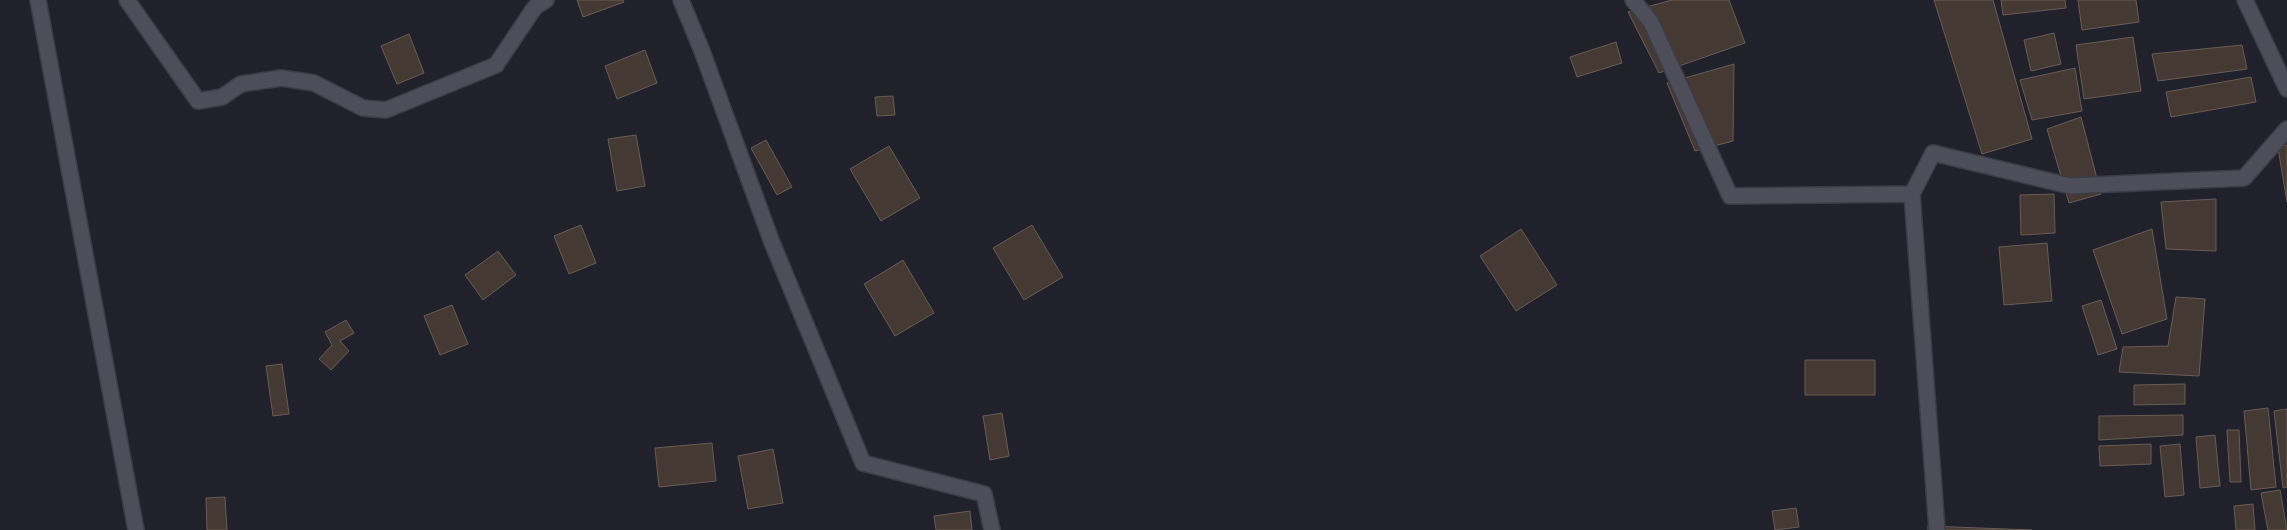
<svg xmlns="http://www.w3.org/2000/svg" width="2287" height="530" font-family="'Roboto Serif',serif">
<style>
.building{fill:#453933;stroke:#695c55}
.lines{fill:none;stroke-linecap:round;stroke-linejoin:round}
.minor-casing{stroke:#3c3c46;stroke-width:18}
.minor{stroke:#4d4e5a;stroke-width:15}
</style>
<rect width="100%" height="100%" fill="#20212b"/>
<!-- building -->
<path class="building" d="M 577,0 L 623,0 L 624,2 L 583,17 Z
M 1672,0 L 1729,0 L 1745,43 L 1659,73 L 1628,12 Z
M 1934,0 L 1993,0 L 2032,139 L 1982,154 Z
M 2001,0 L 2065,0 L 2066,8 L 2003,15 Z
M 2078,0 L 2136,0 L 2139,22 L 2082,30 Z
M 2054,33 L 2061,64 L 2031,71 L 2024,40 Z
M 409,34 L 424,73 L 397,84 L 381,46 Z
M 2133,37 L 2141,91 L 2084,99 L 2076,45 Z
M 1616,42 L 1622,63 L 1577,77 L 1570,57 Z
M 2242,45 L 2247,69 L 2158,81 L 2152,54 Z
M 645,50 L 657,83 L 617,99 L 605,66 Z
M 1734,64 L 1733,141 L 1695,151 L 1667,83 Z
M 2075,68 L 2082,111 L 2032,120 L 2020,80 Z
M 2251,77 L 2256,102 L 2171,117 L 2166,92 Z
M 893,96 L 895,115 L 877,116 L 875,97 Z
M 2081,117 L 2101,194 L 2069,203 L 2047,129 Z
M 636,135 L 645,186 L 617,191 L 608,139 Z
M 766,140 L 792,187 L 777,195 L 751,148 Z
M 2287,145 L 2287,202 L 2278,148 Z
M 889,146 L 920,198 L 881,221 L 850,169 Z
M 2054,194 L 2055,233 L 2021,235 L 2020,195 Z
M 2216,199 L 2216,251 L 2166,249 L 2161,202 Z
M 581,225 L 596,263 L 569,274 L 554,236 Z
M 1032,225 L 1063,277 L 1024,300 L 993,248 Z
M 1521,229 L 1557,285 L 1516,311 L 1480,256 Z
M 2152,229 L 2167,319 L 2122,334 L 2093,250 Z
M 2047,243 L 2052,301 L 2004,305 L 1999,247 Z
M 498,251 L 516,275 L 483,300 L 465,275 Z
M 903,260 L 934,313 L 895,336 L 864,284 Z
M 2176,297 L 2205,299 L 2199,376 L 2119,372 L 2123,347 L 2168,346 Z
M 2101,300 L 2117,349 L 2098,355 L 2082,306 Z
M 452,305 L 468,344 L 440,355 L 424,316 Z
M 346,320 L 354,333 L 340,341 L 349,351 L 331,370 L 319,359 L 332,345 L 325,332 Z
M 1805,360 L 1875,360 L 1875,395 L 1805,395 Z
M 282,364 L 289,414 L 273,416 L 266,366 Z
M 2185,384 L 2185,404 L 2134,405 L 2134,385 Z
M 2268,408 L 2276,487 L 2251,490 L 2244,411 Z
M 2287,409 L 2287,487 L 2283,488 L 2274,411 Z
M 1002,413 L 1009,456 L 990,460 L 983,416 Z
M 2183,415 L 2183,435 L 2099,440 L 2099,416 Z
M 2227,430 L 2239,430 L 2241,482 L 2230,482 Z
M 2215,435 L 2220,486 L 2200,488 L 2196,437 Z
M 712,443 L 716,481 L 659,487 L 655,448 Z
M 2151,444 L 2151,464 L 2100,466 L 2099,446 Z
M 2180,444 L 2184,495 L 2165,497 L 2160,446 Z
M 773,449 L 783,503 L 748,509 L 738,456 Z
M 2280,490 L 2287,530 L 2268,530 L 2261,493 Z
M 225,497 L 227,530 L 207,530 L 206,498 Z
M 2253,504 L 2255,530 L 2236,530 L 2234,506 Z
M 1796,508 L 1799,527 L 1775,530 L 1772,511 Z
M 970,511 L 972,530 L 936,530 L 934,516 Z
M 1928,526 L 2032,530 L 1928,530 Z"/>
<g class="lines">
<!-- minor casing -->
<g class="minor-casing">
<path id="minor" d="M 38,0 L 136,530
M 127,0 L 198,101 L 222,97 L 241,84 L 281,78 L 314,83 L 363,108 L 386,110 L 496,65 L 535,7 L 546,0
M 681,0 L 702,51 L 771,240 L 863,463 L 984,494 L 992,530
M 1633,0 L 1651,22 L 1730,196 L 1912,194 L 1937,530
M 2245,0 L 2287,89
M 1912,194 L 1933,153 L 2070,186 L 2244,178 L 2287,129"/>
</g>
<!-- minor -->
<use href="#minor" class="minor"/>
</g>
</svg>
